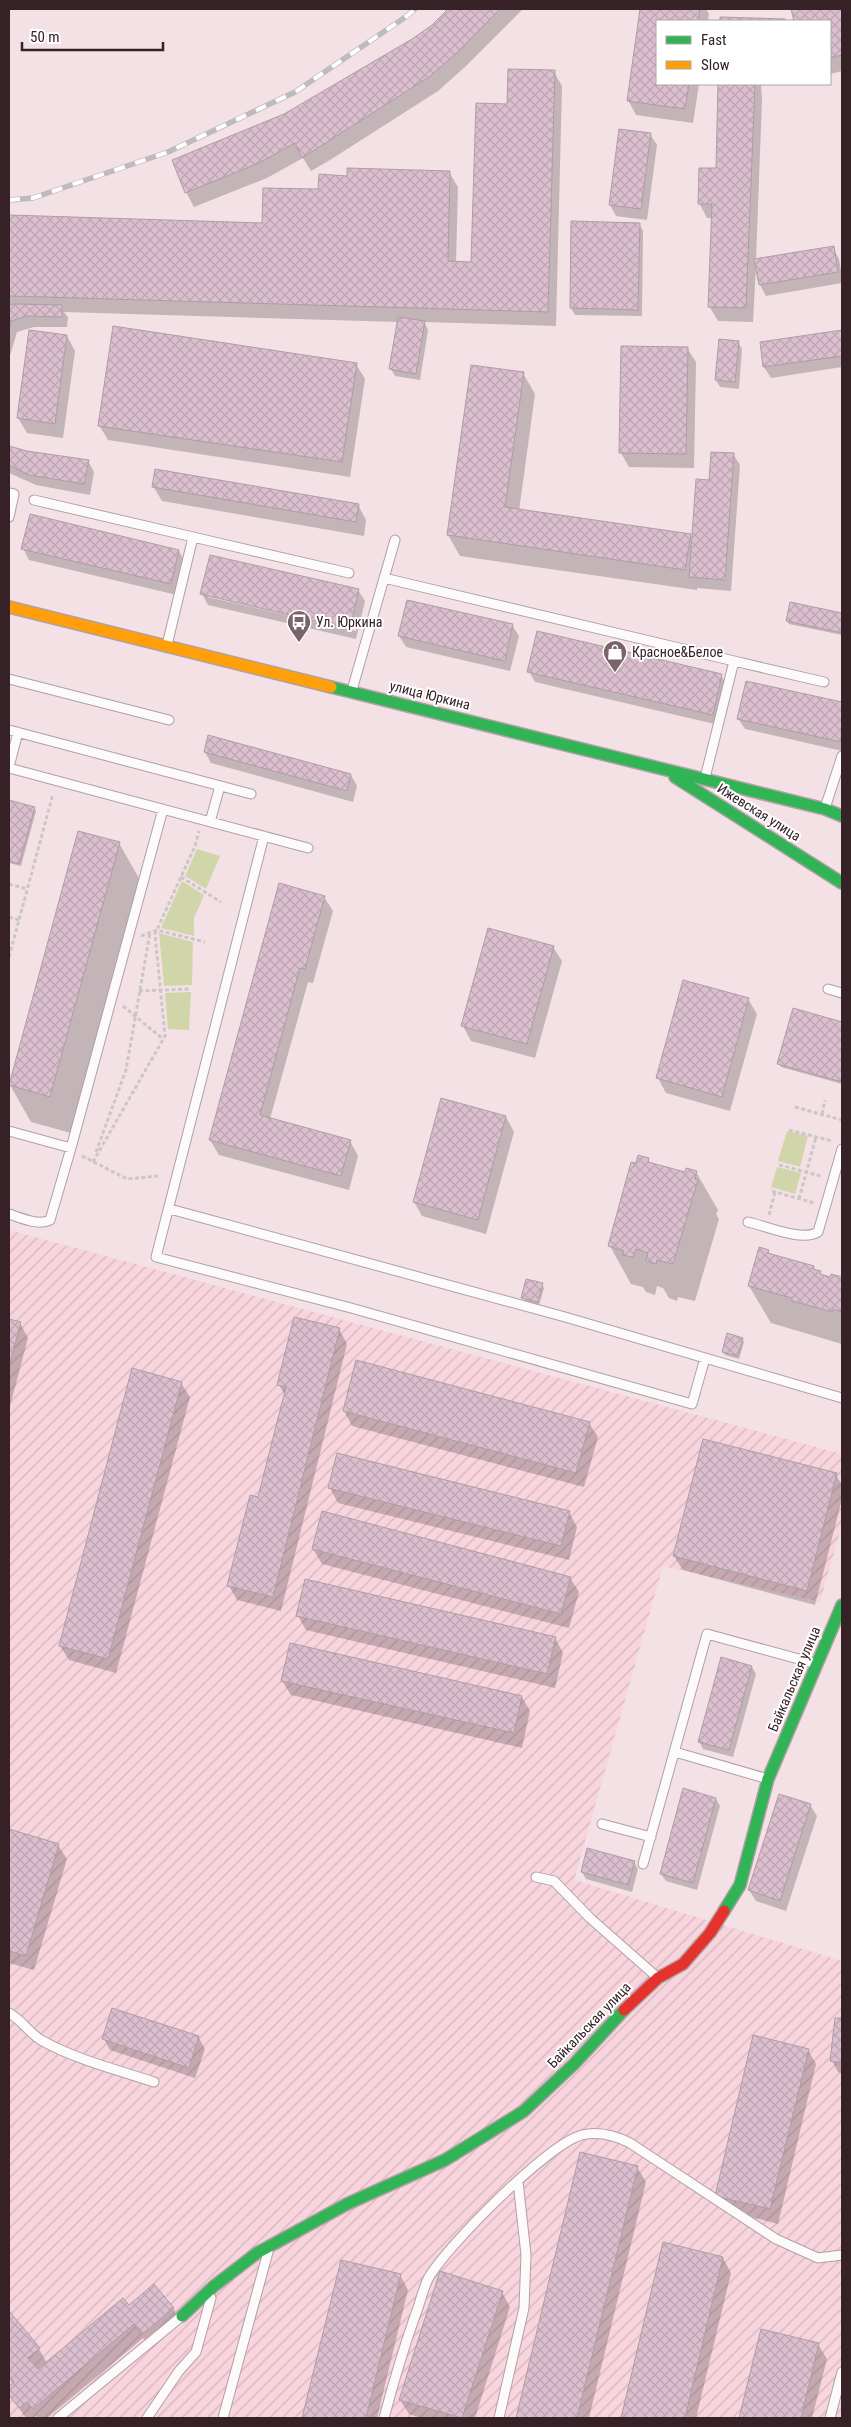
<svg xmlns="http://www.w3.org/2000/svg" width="851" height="2427" font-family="'Roboto Condensed',sans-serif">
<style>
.industrial{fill:url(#industrial-furrows)}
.green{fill:#d1d6aa}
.shadow{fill:#0003;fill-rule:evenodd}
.building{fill:url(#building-cross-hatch);stroke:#ad9da4}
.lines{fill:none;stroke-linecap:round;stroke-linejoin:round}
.lane-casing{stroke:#b0a0a4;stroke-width:11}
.fast-casing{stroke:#b0a0a4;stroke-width:14}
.slow-casing{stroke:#b0a0a4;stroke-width:14}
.jam-casing{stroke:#b0a0a4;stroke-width:14}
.path{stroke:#ccc6c7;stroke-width:3;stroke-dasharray:4 2.5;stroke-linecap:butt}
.lane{stroke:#fdfafb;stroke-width:9}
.fast{stroke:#30b455;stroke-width:11}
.slow{stroke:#ff9f0a;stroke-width:11}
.jam{stroke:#e5322d;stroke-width:11}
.rail-casing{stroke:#bfbabb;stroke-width:5.5}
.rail{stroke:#fff;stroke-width:4;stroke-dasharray:11;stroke-linecap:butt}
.labels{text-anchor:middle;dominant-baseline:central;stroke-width:4;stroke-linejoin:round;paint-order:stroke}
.poi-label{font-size:14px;fill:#352126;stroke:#fff;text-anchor:start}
.street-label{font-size:14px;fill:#352126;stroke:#fff}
</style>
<defs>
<pattern id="industrial-furrows" width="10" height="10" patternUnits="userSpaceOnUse" patternTransform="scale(1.25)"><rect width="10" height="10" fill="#f8d4dd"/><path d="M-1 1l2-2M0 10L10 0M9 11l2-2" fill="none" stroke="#d5b6be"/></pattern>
<pattern id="building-cross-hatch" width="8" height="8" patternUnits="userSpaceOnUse" patternTransform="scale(1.25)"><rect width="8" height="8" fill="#dcbfcf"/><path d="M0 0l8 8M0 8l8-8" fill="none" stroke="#bda4b2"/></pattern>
</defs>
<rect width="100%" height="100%" fill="#f3e1e5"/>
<!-- industrial -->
<path class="industrial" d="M 9,1230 L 842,1454 L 842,1525 L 820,1602 L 663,1566 L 574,1880 L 842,1961 L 842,2418 L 9,2418 Z"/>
<!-- green -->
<path class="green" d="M 197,849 L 220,856 L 206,889 L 185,876 Z
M 182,881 L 204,895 L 194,918 L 194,936 L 161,928 Z
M 159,933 L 193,942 L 192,985 L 164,986 Z
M 191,992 L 189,1030 L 168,1029 L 165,993 Z
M 787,1131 L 808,1136 L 800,1167 L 778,1161 Z
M 777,1167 L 801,1173 L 795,1194 L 771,1187 Z"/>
<!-- shadow -->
<path class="shadow" d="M 450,9 L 523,9 L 466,66 L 438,91 L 330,160 L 311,171 L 303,158 L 267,178 L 194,207 L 186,192 L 413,40 L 433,26 Z
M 641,9 L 706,9 L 709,14 L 708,21 L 657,21 L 657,84 L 699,84 L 693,123 L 636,115 L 628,100 Z
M 792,9 L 842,9 L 842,71 L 830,74 L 830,21 L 795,21 Z
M 721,19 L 784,20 L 785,21 L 721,21 Z
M 554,72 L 562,86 L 556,326 L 424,322 L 428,330 L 420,380 L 395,376 L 391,369 L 398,322 L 64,312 L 68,317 L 67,327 L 34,327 L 17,332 L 9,359 L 9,216 L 263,224 L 320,191 L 348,177 L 449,172 L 458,187 L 456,263 L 472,263 L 509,106 Z
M 720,84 L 761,84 L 762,100 L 756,260 L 833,248 L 839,259 L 842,276 L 842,283 L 766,296 L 760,285 L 756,267 L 753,322 L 718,321 L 709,306 L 713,218 L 707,218 L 699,203 L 717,169 Z
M 650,134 L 657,145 L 647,220 L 616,216 L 610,205 Z
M 639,224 L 643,231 L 642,316 L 575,315 L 571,308 Z
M 842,331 L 842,367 L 771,378 L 764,367 L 761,343 Z
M 67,336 L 75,351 L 63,438 L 27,433 L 18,418 Z
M 738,342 L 742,349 L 739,389 L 720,387 L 716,380 Z
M 687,348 L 696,362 L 694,468 L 629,467 L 621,453 Z
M 356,364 L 365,379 L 350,477 L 108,440 L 99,425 Z
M 523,373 L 535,394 L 519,511 L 690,535 L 693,540 L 733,454 L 740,465 L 731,591 L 697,588 L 697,590 L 460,556 L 448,535 Z
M 9,447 L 26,452 L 88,461 L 94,472 L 90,495 L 36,485 L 9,473 Z
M 153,486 L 358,505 L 366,520 L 364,536 L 162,501 Z
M 23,548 L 179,551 L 185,562 L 177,595 L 29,560 Z
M 358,590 L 365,601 L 356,639 L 208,605 L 202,594 ZM 208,595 L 356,629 L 356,631 L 208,597 Z
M 791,603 L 842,614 L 842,635 L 789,624 L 787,621 Z
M 512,625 L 519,636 L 510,671 L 406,647 L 399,636 Z
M 529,671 L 721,675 L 727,686 L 719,725 L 535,682 Z
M 746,682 L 842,704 L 842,751 L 745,729 L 738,718 Z
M 205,752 L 351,775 L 357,786 L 353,802 L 211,763 Z
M 9,801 L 34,808 L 36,811 L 21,866 L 9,863 Z
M 79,832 L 119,843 L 140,880 L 71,1133 L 31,1122 L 10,1085 Z
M 324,897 L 333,911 L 313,983 L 308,982 L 270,1119 L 350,1141 L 358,1156 L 349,1190 L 219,1155 L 210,1140 Z
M 553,947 L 562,961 L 535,1058 L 471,1041 L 463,1026 Z
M 748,999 L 757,1014 L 730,1111 L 666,1093 L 658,1078 Z
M 793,1010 L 842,1023 L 842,1084 L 781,1067 L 779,1064 Z
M 506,1117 L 514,1132 L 486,1234 L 422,1216 L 414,1202 Z
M 648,1159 L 650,1164 L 685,1174 L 696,1172 L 718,1210 L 716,1214 L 719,1219 L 695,1301 L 678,1297 L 677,1301 L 669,1298 L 663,1288 L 657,1286 L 655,1295 L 646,1292 L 643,1287 L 631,1284 L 610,1246 L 637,1165 Z
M 768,1251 L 770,1255 L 813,1267 L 823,1276 L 831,1279 L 832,1275 L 842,1278 L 842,1344 L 771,1323 L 749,1286 Z
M 542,1285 L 544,1288 L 539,1305 L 525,1301 L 523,1297 Z
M 9,1320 L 20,1323 L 28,1338 L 9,1410 Z
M 339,1329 L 347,1344 L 281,1611 L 237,1600 L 229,1586 L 259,1499 L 285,1395 L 279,1385 Z
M 742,1339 L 744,1342 L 739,1359 L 725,1355 L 723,1352 Z
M 181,1383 L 190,1397 L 116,1673 L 69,1660 L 60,1646 Z
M 344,1411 L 589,1423 L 598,1437 L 584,1487 L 352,1426 Z
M 836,1475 L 842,1485 L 842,1499 L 815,1605 L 683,1570 L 674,1556 Z
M 330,1488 L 569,1512 L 577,1527 L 569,1560 L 338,1503 Z
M 313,1549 L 570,1578 L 579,1592 L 569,1628 L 322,1564 Z
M 298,1616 L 555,1638 L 563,1653 L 555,1688 L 306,1630 Z
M 752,1667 L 756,1674 L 733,1757 L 703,1749 L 699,1741 Z
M 282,1681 L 522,1697 L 530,1711 L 522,1748 L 291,1695 Z
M 716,1799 L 720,1806 L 697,1890 L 666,1881 L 661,1874 Z
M 810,1805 L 817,1816 L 786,1911 L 756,1901 L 749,1890 Z
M 9,1830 L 58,1845 L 67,1859 L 34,1970 L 9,1963 Z
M 634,1862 L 638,1869 L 632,1892 L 586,1879 L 582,1872 Z
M 113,2010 L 199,2038 L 205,2049 L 195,2078 L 110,2050 L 104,2039 Z
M 836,2019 L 842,2020 L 842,2073 L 838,2072 L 832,2061 Z
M 808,2050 L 816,2064 L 778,2224 L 724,2210 L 716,2196 Z
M 581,2154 L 637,2167 L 646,2182 L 589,2418 L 517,2418 Z
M 664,2244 L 723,2258 L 731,2273 L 696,2418 L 622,2418 Z
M 341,2261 L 400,2275 L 408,2290 L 377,2418 L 304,2418 Z
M 502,2292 L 510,2307 L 475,2418 L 421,2418 L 409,2414 L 400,2400 Z
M 129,2306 L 173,2308 L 181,2323 L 152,2348 L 143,2338 L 47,2418 L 38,2418 L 36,2416 L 33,2418 L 26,2418 L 9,2395 L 9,2388 L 13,2384 L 9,2379 L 9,2313 L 39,2349 L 47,2363 Z
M 762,2330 L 818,2344 L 827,2359 L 812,2418 L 741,2418 Z"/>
<!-- building -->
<path class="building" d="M 448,9 L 500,9 L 458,52 L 429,77 L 302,158 L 295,143 L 259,163 L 185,193 L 172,160 L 284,114 L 412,39 L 432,25 Z
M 640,9 L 700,9 L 698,21 L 657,21 L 657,84 L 689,84 L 685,109 L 627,101 Z
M 791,9 L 842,9 L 842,55 L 830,58 L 830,21 L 794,21 Z
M 720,17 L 785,19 L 785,21 L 720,21 Z
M 508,69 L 555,70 L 548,312 L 9,296 L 9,215 L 262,223 L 263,188 L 318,189 L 319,174 L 347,176 L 347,168 L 450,171 L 448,261 L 471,262 L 476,103 L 507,104 Z
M 718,84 L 755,84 L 746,308 L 708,307 L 712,204 L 698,204 L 699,168 L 716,168 Z
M 619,129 L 651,133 L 641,209 L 609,205 Z
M 571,221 L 640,223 L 638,310 L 570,308 Z
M 834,246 L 838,272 L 759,285 L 754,259 Z
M 13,304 L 62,305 L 62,317 L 27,316 L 11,321 L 9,329 L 9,306 Z
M 398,317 L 425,321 L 416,374 L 389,369 Z
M 113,326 L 357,363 L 342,462 L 98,426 Z
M 29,330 L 67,335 L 55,424 L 17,418 Z
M 842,330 L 842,356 L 763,367 L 760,342 Z
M 719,339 L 739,341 L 735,382 L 715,380 Z
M 621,346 L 688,347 L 686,454 L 619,453 Z
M 471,365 L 524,372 L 505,507 L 691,534 L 685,570 L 447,535 Z
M 9,446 L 27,451 L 89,460 L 84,484 L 29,475 L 9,465 Z
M 711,452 L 734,453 L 725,580 L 689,577 L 696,479 L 709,480 Z
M 155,469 L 359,504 L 356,522 L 152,487 Z
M 30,514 L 179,550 L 171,584 L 21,549 Z
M 210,555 L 359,589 L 350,629 L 200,594 Z
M 407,600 L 513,624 L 505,661 L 398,636 Z
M 790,602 L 842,613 L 842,633 L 786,621 Z
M 537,631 L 722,674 L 713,715 L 527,672 Z
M 746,681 L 842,702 L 841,742 L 737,719 Z
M 208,735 L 351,774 L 347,791 L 204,752 Z
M 9,800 L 35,807 L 19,864 L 9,861 Z
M 78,831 L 120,842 L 50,1097 L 9,1085 Z
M 279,883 L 325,896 L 305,969 L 300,968 L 260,1115 L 351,1140 L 341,1176 L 209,1140 Z
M 488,928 L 554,946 L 527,1044 L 461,1026 Z
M 683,980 L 749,998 L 722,1097 L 656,1078 Z
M 793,1008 L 842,1022 L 842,1082 L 777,1064 Z
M 441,1098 L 506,1116 L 478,1220 L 413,1202 Z
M 638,1155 L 649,1158 L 648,1162 L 685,1172 L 686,1168 L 697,1171 L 695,1179 L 698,1180 L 673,1264 L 657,1260 L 656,1264 L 646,1261 L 648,1253 L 636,1249 L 633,1257 L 622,1255 L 624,1251 L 608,1246 L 631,1162 L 636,1163 Z
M 759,1247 L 769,1250 L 768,1253 L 814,1266 L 813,1269 L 821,1271 L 820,1274 L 830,1277 L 831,1274 L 842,1277 L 842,1312 L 833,1309 L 833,1312 L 792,1301 L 792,1298 L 748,1286 Z
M 526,1279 L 543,1283 L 538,1302 L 521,1298 Z
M 294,1317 L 340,1328 L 273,1597 L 227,1586 L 250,1495 L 258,1497 L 286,1387 L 277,1385 Z
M 9,1319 L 21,1322 L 9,1366 Z
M 727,1333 L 743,1338 L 738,1356 L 722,1352 Z
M 356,1360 L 590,1422 L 576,1473 L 343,1411 Z
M 132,1368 L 182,1382 L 108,1659 L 59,1646 Z
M 703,1439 L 837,1473 L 807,1591 L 673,1556 Z
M 337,1453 L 570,1511 L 561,1546 L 328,1488 Z
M 322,1511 L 571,1577 L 561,1614 L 312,1549 Z
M 305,1579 L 556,1637 L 547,1674 L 296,1616 Z
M 290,1643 L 522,1696 L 514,1733 L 281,1681 Z
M 721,1657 L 752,1666 L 729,1750 L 698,1742 Z
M 683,1788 L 716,1798 L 693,1883 L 660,1874 Z
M 779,1794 L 811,1804 L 780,1901 L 748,1890 Z
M 9,1829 L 59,1844 L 26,1956 L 9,1951 Z
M 587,1848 L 635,1861 L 628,1885 L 581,1872 Z
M 112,2008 L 199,2036 L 189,2068 L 102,2039 Z
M 835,2018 L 842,2018 L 842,2063 L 830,2061 Z
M 753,2035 L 809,2049 L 770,2209 L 715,2196 Z
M 580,2152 L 638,2166 L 577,2418 L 516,2418 Z
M 663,2242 L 723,2257 L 685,2418 L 621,2418 Z
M 341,2260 L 401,2274 L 366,2418 L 302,2418 Z
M 440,2271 L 503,2291 L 462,2418 L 399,2400 Z
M 154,2284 L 174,2308 L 142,2334 L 134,2324 L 33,2409 L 27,2402 L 19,2408 L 9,2395 L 9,2386 L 14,2382 L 9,2376 L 9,2311 L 40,2348 L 28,2358 L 38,2369 L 123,2298 L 129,2305 Z
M 761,2329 L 819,2343 L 801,2418 L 739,2418 Z"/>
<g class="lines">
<!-- lane casing -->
<g class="lane-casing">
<path id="lane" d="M 9,493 L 14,494 L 9,517
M 34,500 L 193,537 L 167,645
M 193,537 L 349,573
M 384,578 L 734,661 L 705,778
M 734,661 L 824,682
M 9,679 L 169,720
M 352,690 L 395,540
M 9,730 L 251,794
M 9,767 L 18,732
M 9,768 L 308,848
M 825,808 L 842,756
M 210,822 L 220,786
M 264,836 L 156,1257 L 351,1308 L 692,1404 L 705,1358
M 828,989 L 842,993
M 9,1131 L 71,1148 L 163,809
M 170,1209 L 565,1317 L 842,1398
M 9,1214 C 21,1218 38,1226 50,1220 L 71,1148
M 748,1222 C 766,1226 802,1242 818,1232 L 842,1149
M 675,1752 L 768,1779
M 602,1824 L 651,1837
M 643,1864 L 707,1634 L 817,1664
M 536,1877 L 554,1881 L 590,1918 L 658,1978
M 9,2013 C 22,2020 29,2033 41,2040 C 74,2059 118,2070 154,2082
M 58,2418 L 182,2316
M 147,2418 L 179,2371 L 196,2352 L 211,2298
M 223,2418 L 268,2252
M 384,2418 C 393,2384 403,2350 415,2316 C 420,2304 423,2288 429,2277 C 448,2245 549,2143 582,2135 C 599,2131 614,2135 630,2143 L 776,2239 L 818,2258 L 842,2255
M 499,2418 L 524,2308 L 526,2255 L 518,2181
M 830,2418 L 842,2372"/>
</g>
<!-- fast casing -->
<g class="fast-casing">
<path id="fast" d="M 331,687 L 825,809 L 842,816
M 675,777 L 842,883
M 724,1911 L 740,1885 L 768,1779 L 842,1605
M 182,2316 L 214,2286 L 257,2253 L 347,2204 L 445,2160 L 524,2111 L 574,2064 L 624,2010"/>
</g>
<!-- slow casing -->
<g class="slow-casing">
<path id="slow" d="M 9,607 L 331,687"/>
</g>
<!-- jam casing -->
<g class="jam-casing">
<path id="jam" d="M 624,2010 L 658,1978 L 683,1964 L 710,1933 L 724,1911"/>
</g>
<!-- path -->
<path class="path" d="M 181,877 L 221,902
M 9,884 L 27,889
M 9,917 L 19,920
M 141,936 L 157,930 L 205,942
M 9,957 L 53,794
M 139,991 L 191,989
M 123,1006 L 163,1039
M 795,1107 L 842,1120
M 822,1114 L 825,1100
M 789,1130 L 832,1141
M 96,1152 L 126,1070 L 150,933
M 82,1156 L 127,1179 L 158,1176
M 93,1162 L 165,1036 L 155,934 L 195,846 L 199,831
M 779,1165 L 821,1176
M 772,1191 L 814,1203
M 799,1199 L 816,1137
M 769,1215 L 775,1192"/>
<!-- lane -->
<use href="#lane" class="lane"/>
<!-- fast -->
<use href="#fast" class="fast"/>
<!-- slow -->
<use href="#slow" class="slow"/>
<!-- jam -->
<use href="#jam" class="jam"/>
<!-- rail casing -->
<g class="rail-casing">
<path id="rail" d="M 9,200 L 33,198 L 168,152 L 295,92 L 407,16 L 415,9"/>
</g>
<!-- rail -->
<use href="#rail" class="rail"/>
</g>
<!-- icons -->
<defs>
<g id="bus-pin" transform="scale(1.25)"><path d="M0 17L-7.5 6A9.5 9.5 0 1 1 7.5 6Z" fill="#786469" stroke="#fff"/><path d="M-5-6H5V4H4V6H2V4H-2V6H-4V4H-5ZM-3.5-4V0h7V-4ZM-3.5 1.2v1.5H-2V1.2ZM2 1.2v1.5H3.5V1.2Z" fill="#fff"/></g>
<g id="shop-pin" transform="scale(1.25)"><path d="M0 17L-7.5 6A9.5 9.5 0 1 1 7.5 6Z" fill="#786469" stroke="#fff"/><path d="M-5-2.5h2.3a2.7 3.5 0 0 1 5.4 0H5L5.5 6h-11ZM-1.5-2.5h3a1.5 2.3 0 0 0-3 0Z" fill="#fff"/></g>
</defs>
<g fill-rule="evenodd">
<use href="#bus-pin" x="299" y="622"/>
<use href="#shop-pin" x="615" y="652"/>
</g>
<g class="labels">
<!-- poi labels -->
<g class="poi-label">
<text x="316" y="622">Ул. Юркина</text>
<text x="632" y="652">Красное&amp;Белое</text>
</g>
<!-- street labels -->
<g class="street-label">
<text transform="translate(430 695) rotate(14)">улица Юркина</text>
<text transform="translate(759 812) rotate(32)">Ижевская улица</text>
<text transform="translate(794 1679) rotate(-67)">Байкальская улица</text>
<text transform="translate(589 2025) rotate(-46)">Байкальская улица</text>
</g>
</g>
<!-- border -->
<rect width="851" height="2427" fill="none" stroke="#352126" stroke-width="20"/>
<!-- legend -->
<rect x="656" y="20" width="175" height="65" fill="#ffffff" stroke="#aea6a8"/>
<rect x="666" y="36" width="25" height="8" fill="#30b455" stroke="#aea6a8"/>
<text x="701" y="45" font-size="15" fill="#352126">Fast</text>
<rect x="666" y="61" width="25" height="8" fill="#ff9f0a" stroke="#aea6a8"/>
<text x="701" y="70" font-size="15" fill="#352126">Slow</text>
<!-- scale -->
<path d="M22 42v8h141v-8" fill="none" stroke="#352126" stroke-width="2.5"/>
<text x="30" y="42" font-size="15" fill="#352126" stroke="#ffffff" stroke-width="4" paint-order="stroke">50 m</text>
</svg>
